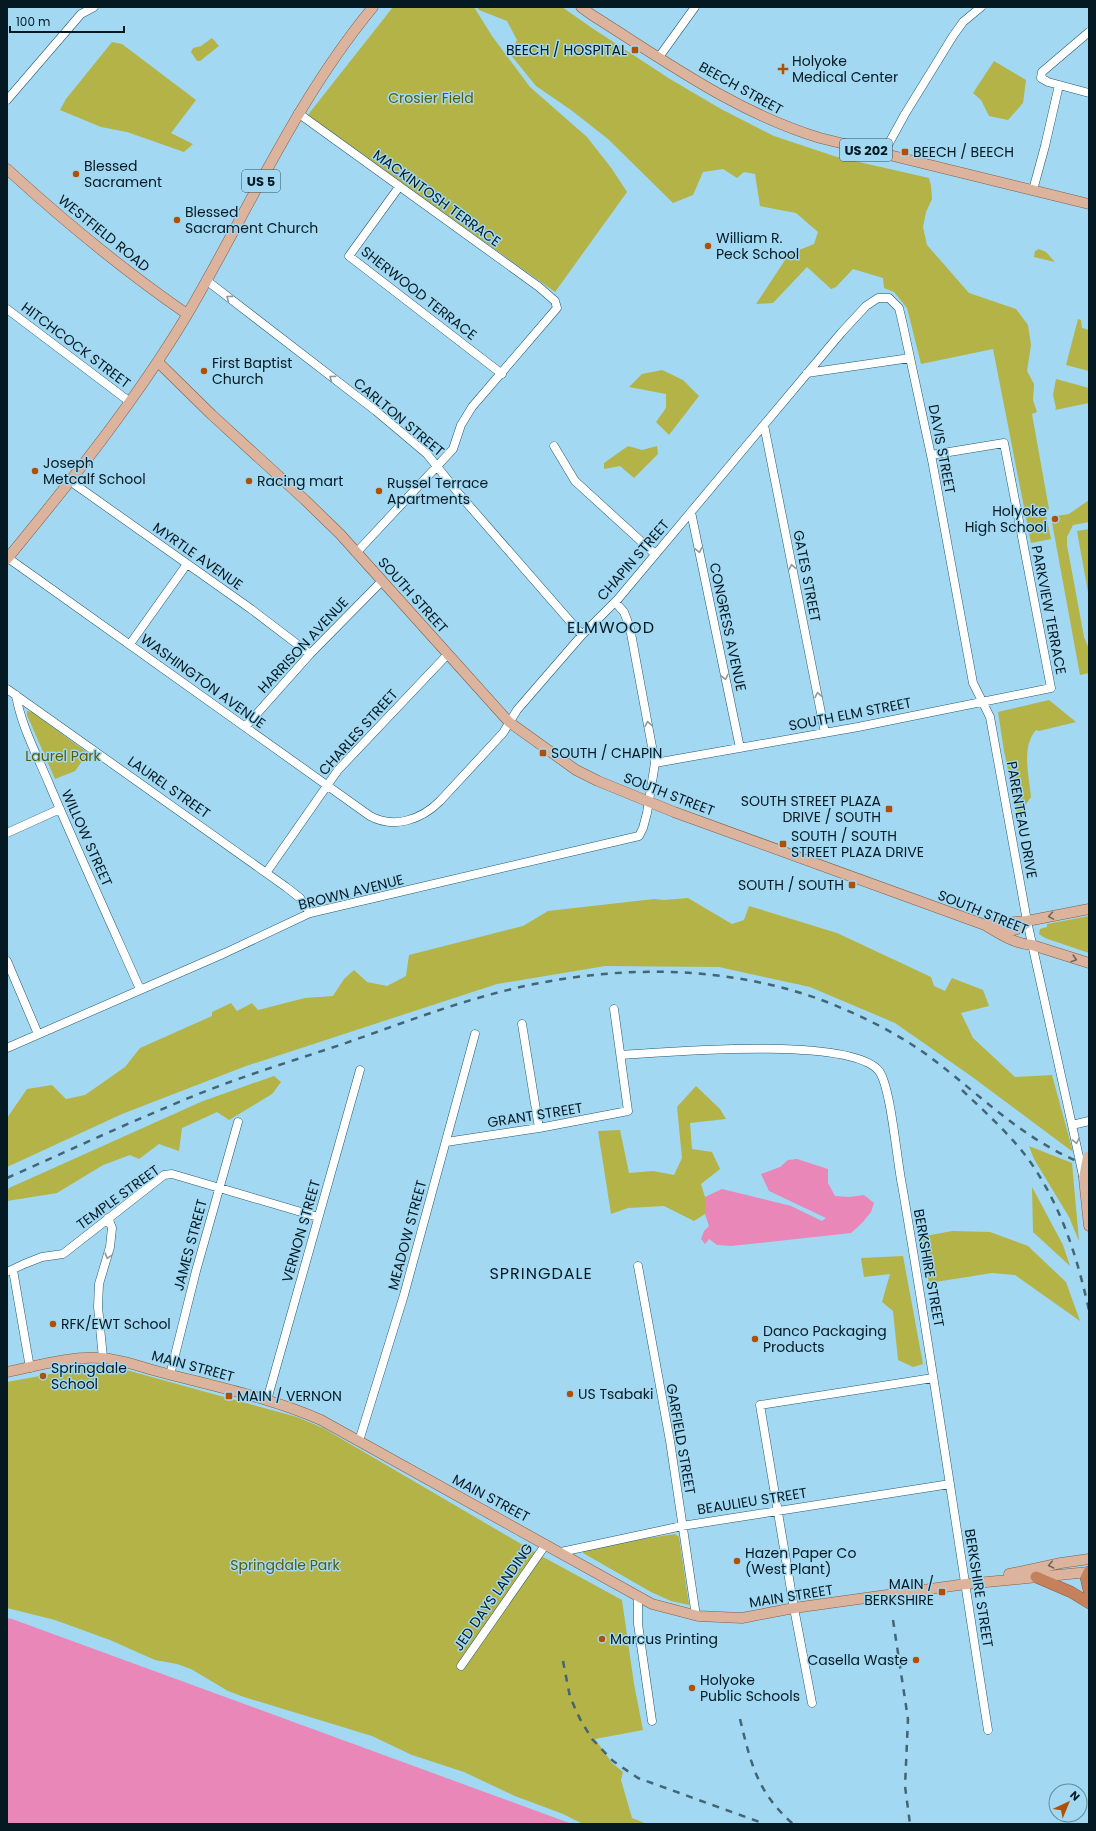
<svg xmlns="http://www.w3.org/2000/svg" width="1096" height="1831" font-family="Poppins,sans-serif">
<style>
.green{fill:#b3b348}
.water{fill:#e987b8}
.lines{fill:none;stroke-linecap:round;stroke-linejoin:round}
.minor-casing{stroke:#25596f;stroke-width:9}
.major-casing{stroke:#815d47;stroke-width:11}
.highway-casing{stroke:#815d47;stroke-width:12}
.minor{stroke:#fff;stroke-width:8}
.major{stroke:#dcb39d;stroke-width:10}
.highway{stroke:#c5815b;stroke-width:11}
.rail{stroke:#436575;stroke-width:2.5;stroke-dasharray:7 7;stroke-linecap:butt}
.minor-bridge-casing{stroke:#25596f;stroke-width:9;stroke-linecap:butt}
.major-bridge-casing{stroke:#815d47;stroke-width:11;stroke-linecap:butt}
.minor-bridge{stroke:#fff;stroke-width:8}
.major-bridge{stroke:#dcb39d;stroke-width:10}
.oneway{stroke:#8e989c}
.oneway2{stroke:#706660}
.poi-dot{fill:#b05005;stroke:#a2d8f2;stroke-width:1.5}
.labels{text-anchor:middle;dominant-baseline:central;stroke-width:3;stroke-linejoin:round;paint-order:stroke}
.shield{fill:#a2d8f2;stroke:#335260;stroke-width:1}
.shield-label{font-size:13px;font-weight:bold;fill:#041922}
.poi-label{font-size:14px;fill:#041922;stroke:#a2d8f2;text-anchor:start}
.street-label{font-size:14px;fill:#041922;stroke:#a2d8f2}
.park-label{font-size:14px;fill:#5c5b04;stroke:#a2d8f2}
.quarter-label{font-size:16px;letter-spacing:1px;fill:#041922;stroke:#a2d8f2}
</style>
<rect width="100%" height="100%" fill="#a2d8f2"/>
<!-- green -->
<path class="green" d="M 393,7 L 474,7 L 492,36 L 530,87 L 587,137 L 612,169 L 627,192 L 555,292 L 307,116 Z
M 477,7 L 562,7 L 592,28 L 670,79 L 721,109 L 774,136 L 837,157 L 929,178 L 931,186 L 932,199 L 926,212 L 923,227 L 927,245 L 969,293 L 1016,309 L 1028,325 L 1031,345 L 1027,371 L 1034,384 L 1033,400 L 1037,412 L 1032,414 L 1049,509 L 1045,511 L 1051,539 L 1031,543 L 993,349 L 921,364 L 907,308 L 894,292 L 884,288 L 883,278 L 853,269 L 836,287 L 831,289 L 807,267 L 773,303 L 756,304 L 789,254 L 814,244 L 818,232 L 796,213 L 760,206 L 755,174 L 744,172 L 737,178 L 723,169 L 703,172 L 693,195 L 673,203 L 608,139 L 571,110 L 536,86 L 510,54 L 517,40 L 507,21 L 479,10 Z
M 212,38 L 219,46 L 200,61 L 197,61 L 191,52 L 193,48 L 201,46 Z
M 112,42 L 122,44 L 196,100 L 171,133 L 193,144 L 184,152 L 127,132 L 101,127 L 60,110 L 66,99 Z
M 994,61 L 1026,80 L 1023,103 L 1008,120 L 989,116 L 981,100 L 973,93 Z
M 1039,249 L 1046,252 L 1055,262 L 1034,257 L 1035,251 Z
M 1078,319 L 1081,320 L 1082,328 L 1089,330 L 1089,371 L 1066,365 Z
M 662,370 L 683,380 L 699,396 L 669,435 L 656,422 L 666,408 L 666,394 L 629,387 L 642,374 Z
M 1056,379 L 1089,388 L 1089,403 L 1055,410 L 1056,408 L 1053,395 Z
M 628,446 L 642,450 L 657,446 L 658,454 L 634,478 L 620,466 L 604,469 L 604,463 Z
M 1089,500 L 1089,522 L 1073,525 L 1067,537 L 1067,545 L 1084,637 L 1089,649 L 1089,673 L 1080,675 L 1051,517 L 1069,514 Z
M 1089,529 L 1089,598 L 1077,531 Z
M 1049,700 L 1076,722 L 1039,731 L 1036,730 C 1021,747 1029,776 1031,797 L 1024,807 L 1020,826 L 1004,751 L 998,712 Z
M 27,711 L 32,712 L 88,753 L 75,771 L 55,779 L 27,715 Z
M 688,898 L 732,924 L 744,920 L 749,906 L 837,933 L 931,977 L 934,986 L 945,991 L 952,978 L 983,990 L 989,1006 L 961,1013 L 973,1038 L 1015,1077 L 1052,1075 L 1073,1152 L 971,1076 L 895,1023 L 810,987 L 719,967 L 605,966 L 497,984 L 246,1066 L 122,1114 L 7,1167 L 7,1118 L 27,1089 L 52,1085 L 66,1099 L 85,1095 L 125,1067 L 140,1048 L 212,1016 L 212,1012 L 231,1003 L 237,1011 L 252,1003 L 258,1010 L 305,998 L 333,996 L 344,979 L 354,970 L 367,982 L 387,986 L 406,976 L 409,955 L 523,926 L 548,911 L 654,899 L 664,900 Z
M 1089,916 L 1089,953 L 1045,938 L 1039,934 L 1040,929 L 1047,927 L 1047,924 Z
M 274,1076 L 281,1082 L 272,1094 L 229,1120 L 217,1112 L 182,1128 L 179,1151 L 159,1144 L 139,1159 L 130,1155 L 103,1165 L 57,1193 L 7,1201 L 7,1192 L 9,1188 L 203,1101 Z
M 696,1086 L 720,1109 L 726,1119 L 690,1123 L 692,1149 L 712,1152 L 720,1169 L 701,1184 L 705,1197 L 705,1214 L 694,1221 L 664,1206 L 628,1208 L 611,1214 L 598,1131 L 620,1130 L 629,1173 L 653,1171 L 674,1175 L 682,1158 L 677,1107 Z
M 1029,1146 L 1072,1163 L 1079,1241 L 1069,1217 L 1034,1159 Z
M 1032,1187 L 1063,1245 L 1070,1266 L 1033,1232 Z
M 952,1231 L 990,1232 L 1028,1246 L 1066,1282 L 1080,1321 L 1015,1275 L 992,1273 L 929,1283 L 920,1237 Z
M 903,1256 L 923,1364 L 913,1367 L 898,1360 L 893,1311 L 882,1302 L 890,1274 L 864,1277 L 861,1258 Z
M 104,1367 L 119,1368 L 297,1417 L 323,1428 L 545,1558 L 622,1600 L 634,1684 L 643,1730 L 595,1739 L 612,1763 L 623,1772 L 621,1780 L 632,1818 L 647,1824 L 583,1824 L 563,1814 L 515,1796 L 464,1772 L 412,1755 L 372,1736 L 244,1697 L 228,1691 L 191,1669 L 177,1664 L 155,1660 L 110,1640 L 55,1620 L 7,1608 L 7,1382 L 83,1368 Z
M 675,1534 L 679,1537 L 689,1605 L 671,1601 L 651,1592 L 583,1553 L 584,1548 Z"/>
<!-- water -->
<path class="water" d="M 797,1159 L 828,1169 L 828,1183 L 835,1196 L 849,1197 L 864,1195 L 874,1203 L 871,1212 L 862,1223 L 851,1233 L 731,1246 L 717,1245 L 709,1239 L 705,1244 L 701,1239 L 704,1231 L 709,1226 L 705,1214 L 705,1197 L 722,1189 L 791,1206 L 822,1221 L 826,1218 L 769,1191 L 761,1174 L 780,1167 L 788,1160 Z
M 7,1618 L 12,1619 L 572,1824 L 7,1824 Z"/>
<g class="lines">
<!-- minor casing -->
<g class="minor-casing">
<path id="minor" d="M 1089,32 L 1042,72 L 1041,78 L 1048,82 L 1089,93
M 659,57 L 695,7
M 7,100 L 81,14 L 94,7
M 298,113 L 539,287 L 555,301 L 557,308 L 472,407 L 461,425 L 453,449 L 356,553
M 883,154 L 905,114 L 953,36 L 963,22 L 981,7
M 399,187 L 349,256 L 502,374
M 1033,190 L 1045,146 L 1059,85
M 206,280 L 376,411 L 427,454 L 459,494 L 582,635
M 7,309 L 130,402
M 807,373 L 910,358
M 764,425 L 825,733
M 554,446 L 575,481 L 655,554
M 70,481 L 251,609 L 310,654
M 691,512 L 740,748
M 8,558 L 370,816 C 394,829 421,820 440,801 L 503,733 L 517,710 L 582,635 L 618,599 L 841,333 L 866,306 L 878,298 L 889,298 L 899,308 L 903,325 L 932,460 L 973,683 L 990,717 L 1027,921 L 1079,1157
M 130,644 L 187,564
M 7,689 L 286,887 L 300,898 L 310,913
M 16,695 C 21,726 38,757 50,786 C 79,854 110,922 140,989
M 245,727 L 310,654 L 382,581
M 655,763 L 858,727 L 1051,688 L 1004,443 L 931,455
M 7,833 L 60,809
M 266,873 L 338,770 L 448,654
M 7,961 L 38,1034
M 522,1024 L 539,1128
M 7,1048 L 225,953 L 310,913 L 639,836 L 643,828 L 647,813 L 655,763 L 630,628 L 624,612 L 615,602
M 622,1055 C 669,1052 850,1036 879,1071 C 891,1087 897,1162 902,1185 C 933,1366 959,1548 988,1730
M 1072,1125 L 1089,1121
M 446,1142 L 539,1128 L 628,1111 L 614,1009
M 638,1266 L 670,1441 L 696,1616
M 13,1270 L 30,1368
M 7,1272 L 24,1264 L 42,1257 L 63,1254 L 164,1175 L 172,1174 L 318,1217
M 103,1358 L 98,1307 L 99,1284 L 110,1247 L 112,1228 L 108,1218
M 170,1375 L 196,1271 L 238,1122
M 267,1400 L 360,1070
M 359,1441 L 404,1295 L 475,1034
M 561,1552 L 682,1526 L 950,1484
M 638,1597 L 638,1624 L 652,1721
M 461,1666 L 546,1544
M 812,1703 L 794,1608 L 760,1405 L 933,1378"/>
</g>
<!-- major casing -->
<g class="major-casing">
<path id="major" d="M 581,7 L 592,15 C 665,61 737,113 820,138 L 1089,204
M 7,169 C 64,221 123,270 187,314
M 158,362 L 212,415 L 305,500 L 340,534 L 509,722 L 576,770 L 598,781 L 674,812 L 985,925 C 1000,934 1015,944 1032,945 L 1089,963
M 7,559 C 71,481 135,402 187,315 C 248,211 296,100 373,7
M 985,925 L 1027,921 L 1089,909
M 995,928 C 1007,932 1020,932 1027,921
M 1084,1178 L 1089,1226
M 7,1372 C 37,1366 69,1356 100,1358 C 122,1359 143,1368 164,1373 C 217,1387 271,1398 321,1420 L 652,1604 L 698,1616 L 742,1618 L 794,1608 L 966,1584 L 1089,1572
M 1009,1574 L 1061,1563 L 1089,1559"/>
</g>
<!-- highway casing -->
<g class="highway-casing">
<path id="highway" d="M 1089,1572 L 1086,1578 L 1089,1591
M 1036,1577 L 1071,1592 L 1089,1603"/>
</g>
<!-- minor -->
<use href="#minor" class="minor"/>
<!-- major -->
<use href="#major" class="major"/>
<!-- highway -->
<use href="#highway" class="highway"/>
<!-- rail -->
<path class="rail" d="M 962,1090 C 986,1113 1012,1136 1031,1163 C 1062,1208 1077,1257 1089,1310
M 7,1178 C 70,1150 132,1121 196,1095 C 243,1076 292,1061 340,1045 C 392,1027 443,1007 496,993 C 605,964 726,962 832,1004 C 866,1018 900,1035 930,1057 C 983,1097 1025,1142 1089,1166
M 893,1620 L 908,1719 L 905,1786 L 910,1824
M 563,1661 L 570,1697 L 580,1719 L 592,1739 L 613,1761 L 638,1778 L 765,1824
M 740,1719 C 751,1764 757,1792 793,1824"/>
<!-- minor-bridge casing -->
<g class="minor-bridge-casing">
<path id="minor-bridge" d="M 1079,1157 L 1083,1176"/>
</g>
<!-- major-bridge casing -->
<g class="major-bridge-casing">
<path id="major-bridge" d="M 1084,1178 L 1088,1157"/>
</g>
<!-- minor-bridge -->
<use href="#minor-bridge" class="minor-bridge"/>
<!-- major-bridge -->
<use href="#major-bridge" class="major-bridge"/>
</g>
<!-- one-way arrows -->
<defs><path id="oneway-chevron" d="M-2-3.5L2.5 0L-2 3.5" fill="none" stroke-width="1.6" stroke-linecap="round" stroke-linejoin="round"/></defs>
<g class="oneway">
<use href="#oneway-chevron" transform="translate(229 298) rotate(-143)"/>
<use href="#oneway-chevron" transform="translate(332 378) rotate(-143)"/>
<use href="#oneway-chevron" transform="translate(699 550) rotate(78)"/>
<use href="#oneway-chevron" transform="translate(792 567) rotate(-101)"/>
<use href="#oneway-chevron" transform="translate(725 677) rotate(78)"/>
<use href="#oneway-chevron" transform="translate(818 695) rotate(-101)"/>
<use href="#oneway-chevron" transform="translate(648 724) rotate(-100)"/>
<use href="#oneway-chevron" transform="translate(1076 1141) rotate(78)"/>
<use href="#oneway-chevron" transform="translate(108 1256) rotate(106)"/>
</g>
<g class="oneway2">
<use href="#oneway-chevron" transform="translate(1051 916) rotate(170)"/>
<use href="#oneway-chevron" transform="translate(1074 959) rotate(17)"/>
<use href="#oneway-chevron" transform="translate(1051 1565) rotate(167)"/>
</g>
<!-- markers -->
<g class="poi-dot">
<rect x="631" y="46" width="8" height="8" rx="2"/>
<path d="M781 63h4v4h4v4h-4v4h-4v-4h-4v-4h4z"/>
<rect x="901" y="148" width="8" height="8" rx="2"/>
<circle cx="76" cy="174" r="4"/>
<circle cx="177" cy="220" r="4"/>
<circle cx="708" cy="246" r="4"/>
<circle cx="204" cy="371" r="4"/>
<circle cx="35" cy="471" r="4"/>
<circle cx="249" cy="481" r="4"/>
<circle cx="379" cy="491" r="4"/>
<circle cx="1055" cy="519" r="4"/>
<rect x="539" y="749" width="8" height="8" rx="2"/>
<rect x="885" y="805" width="8" height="8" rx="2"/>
<rect x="779" y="840" width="8" height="8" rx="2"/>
<rect x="848" y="881" width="8" height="8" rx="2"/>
<circle cx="53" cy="1324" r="4"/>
<circle cx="755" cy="1339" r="4"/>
<circle cx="43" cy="1376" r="4"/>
<circle cx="570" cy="1394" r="4"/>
<rect x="225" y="1392" width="8" height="8" rx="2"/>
<circle cx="737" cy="1561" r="4"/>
<rect x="938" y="1588" width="8" height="8" rx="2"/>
<circle cx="602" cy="1639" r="4"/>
<circle cx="916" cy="1660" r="4"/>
<circle cx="692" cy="1688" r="4"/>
</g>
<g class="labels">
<!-- shield labels -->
<g class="shield">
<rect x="840" y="139" width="52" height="22" rx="3"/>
<rect x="242" y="170" width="38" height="22" rx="3"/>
</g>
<g class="shield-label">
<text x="866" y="150">US 202</text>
<text x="261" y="181">US 5</text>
</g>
<!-- poi labels -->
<g class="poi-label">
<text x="627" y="50" text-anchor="end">BEECH / HOSPITAL</text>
<text x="792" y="61">Holyoke<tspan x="792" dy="16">Medical Center</tspan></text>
<text x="913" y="152">BEECH / BEECH</text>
<text x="84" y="166">Blessed<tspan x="84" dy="16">Sacrament</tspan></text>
<text x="185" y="212">Blessed<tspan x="185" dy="16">Sacrament Church</tspan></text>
<text x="716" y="238">William R.<tspan x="716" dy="16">Peck School</tspan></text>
<text x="212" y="363">First Baptist<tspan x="212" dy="16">Church</tspan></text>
<text x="43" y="463">Joseph<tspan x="43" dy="16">Metcalf School</tspan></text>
<text x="257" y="481">Racing mart</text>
<text x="387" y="483">Russel Terrace<tspan x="387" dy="16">Apartments</tspan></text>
<text x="1047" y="511" text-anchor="end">Holyoke<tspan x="1047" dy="16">High School</tspan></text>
<text x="551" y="753">SOUTH / CHAPIN</text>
<text x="881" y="801" text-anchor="end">SOUTH STREET PLAZA<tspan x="881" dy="16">DRIVE / SOUTH</tspan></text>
<text x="791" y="836">SOUTH / SOUTH<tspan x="791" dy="16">STREET PLAZA DRIVE</tspan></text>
<text x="844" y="885" text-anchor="end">SOUTH / SOUTH</text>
<text x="61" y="1324">RFK/EWT School</text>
<text x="763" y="1331">Danco Packaging<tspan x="763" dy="16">Products</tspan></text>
<text x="51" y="1368">Springdale<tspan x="51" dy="16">School</tspan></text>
<text x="578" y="1394">US Tsabaki</text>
<text x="237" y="1396">MAIN / VERNON</text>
<text x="745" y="1553">Hazen Paper Co<tspan x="745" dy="16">(West Plant)</tspan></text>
<text x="934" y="1584" text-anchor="end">MAIN /<tspan x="934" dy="16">BERKSHIRE</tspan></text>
<text x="610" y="1639">Marcus Printing</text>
<text x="908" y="1660" text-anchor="end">Casella Waste</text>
<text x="700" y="1680">Holyoke<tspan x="700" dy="16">Public Schools</tspan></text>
</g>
<!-- street labels -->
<g class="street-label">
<text transform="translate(741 88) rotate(29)">BEECH STREET</text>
<text transform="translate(437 198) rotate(36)">MACKINTOSH TERRACE</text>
<text transform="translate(104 233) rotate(39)">WESTFIELD ROAD</text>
<text transform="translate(419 293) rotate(38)">SHERWOOD TERRACE</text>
<text transform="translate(76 345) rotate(37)">HITCHCOCK STREET</text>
<text transform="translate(399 417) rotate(40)">CARLTON STREET</text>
<text transform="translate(942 449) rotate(79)">DAVIS STREET</text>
<text transform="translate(198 556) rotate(35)">MYRTLE AVENUE</text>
<text transform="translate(633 560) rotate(-49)">CHAPIN STREET</text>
<text transform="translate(807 576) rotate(79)">GATES STREET</text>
<text transform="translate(413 595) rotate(48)">SOUTH STREET</text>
<text transform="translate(1049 610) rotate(79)">PARKVIEW TERRACE</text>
<text transform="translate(728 627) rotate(78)">CONGRESS AVENUE</text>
<text transform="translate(303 645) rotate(-47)">HARRISON AVENUE</text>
<text transform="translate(203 681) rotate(36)">WASHINGTON AVENUE</text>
<text transform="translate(850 714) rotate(-11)">SOUTH ELM STREET</text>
<text transform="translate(358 732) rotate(-48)">CHARLES STREET</text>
<text transform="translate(169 787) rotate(35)">LAUREL STREET</text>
<text transform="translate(669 794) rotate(21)">SOUTH STREET</text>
<text transform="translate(1022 820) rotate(80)">PARENTEAU DRIVE</text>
<text transform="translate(87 838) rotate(66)">WILLOW STREET</text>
<text transform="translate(351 892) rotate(-14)">BROWN AVENUE</text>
<text transform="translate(983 912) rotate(22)">SOUTH STREET</text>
<text transform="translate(535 1115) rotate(-9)">GRANT STREET</text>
<text transform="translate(118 1197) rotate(-36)">TEMPLE STREET</text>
<text transform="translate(301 1231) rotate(-74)">VERNON STREET</text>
<text transform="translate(407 1235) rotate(-75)">MEADOW STREET</text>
<text transform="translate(190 1245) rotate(-75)">JAMES STREET</text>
<text transform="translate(929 1268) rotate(80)">BERKSHIRE STREET</text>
<text transform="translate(193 1366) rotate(15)">MAIN STREET</text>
<text transform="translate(681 1439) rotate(80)">GARFIELD STREET</text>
<text transform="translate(491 1498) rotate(28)">MAIN STREET</text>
<text transform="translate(752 1501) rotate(-9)">BEAULIEU STREET</text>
<text transform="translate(979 1588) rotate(81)">BERKSHIRE STREET</text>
<text transform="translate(791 1596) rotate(-9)">MAIN STREET</text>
<text transform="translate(493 1597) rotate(-55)">JED DAYS LANDING</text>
</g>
<!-- park labels -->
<g class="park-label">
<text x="431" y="98">Crosier Field</text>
<text x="63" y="756">Laurel Park</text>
<text x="285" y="1565">Springdale Park</text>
</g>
<!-- quarter labels -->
<g class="quarter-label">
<text x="611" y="627">ELMWOOD</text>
<text x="541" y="1273">SPRINGDALE</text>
</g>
</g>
<!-- border -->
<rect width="1096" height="1831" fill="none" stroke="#041922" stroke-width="16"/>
<!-- north arrow -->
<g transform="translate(1068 1803) rotate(44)"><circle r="19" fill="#a2d8f2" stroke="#638c9f"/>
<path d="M0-3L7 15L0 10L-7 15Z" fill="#b05005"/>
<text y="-6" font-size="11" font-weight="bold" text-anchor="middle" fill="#041922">N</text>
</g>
<!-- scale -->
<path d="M10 26v6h114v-6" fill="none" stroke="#041922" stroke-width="2"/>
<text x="16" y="26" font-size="12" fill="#041922" stroke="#a2d8f2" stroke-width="3" paint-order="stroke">100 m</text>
</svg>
